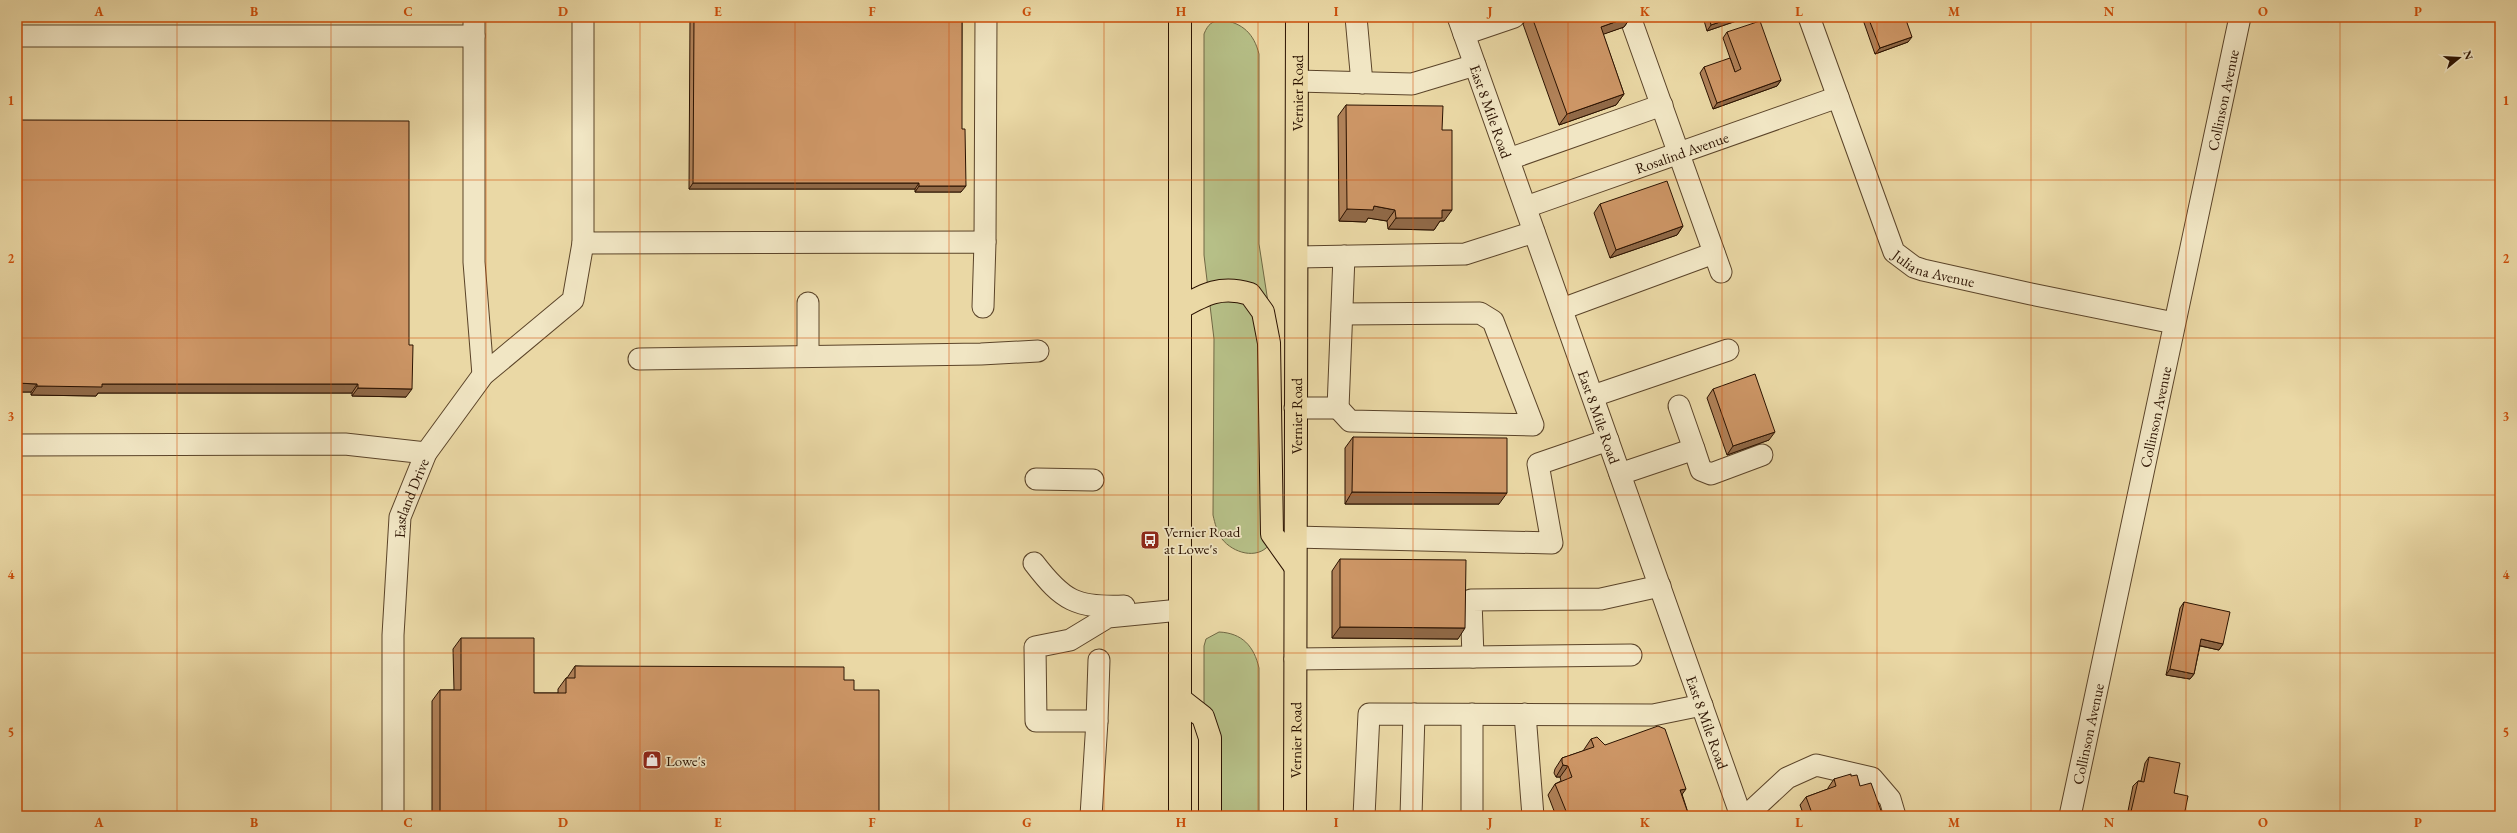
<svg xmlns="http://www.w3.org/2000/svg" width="2517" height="833" font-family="'EB Garamond',serif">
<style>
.green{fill:#b6bf87;stroke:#706844}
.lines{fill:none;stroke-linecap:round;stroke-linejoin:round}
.minor-casing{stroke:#5b4429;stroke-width:23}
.highway-casing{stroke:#2b1200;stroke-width:24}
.minor{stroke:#f1e6c4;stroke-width:21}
.highway{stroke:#ead8a5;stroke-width:22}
.wall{fill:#b08158;stroke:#2b1200}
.shaded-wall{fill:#906947;stroke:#2b1200}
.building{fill:#cd9666;stroke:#2b1200}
.grid{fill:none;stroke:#cc4e0a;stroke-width:1;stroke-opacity:0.55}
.labels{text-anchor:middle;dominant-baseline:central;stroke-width:3.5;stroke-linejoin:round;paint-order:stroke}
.street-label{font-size:15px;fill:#2b1200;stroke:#f1e6c4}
.poi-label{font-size:15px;fill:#2b1200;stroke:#f1e6c4;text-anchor:start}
.neatline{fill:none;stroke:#cc4e0a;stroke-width:1.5}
.grid-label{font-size:13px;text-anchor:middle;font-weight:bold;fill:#cc4e0a}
</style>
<rect width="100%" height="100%" fill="#ead8a5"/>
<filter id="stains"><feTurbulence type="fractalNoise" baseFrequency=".005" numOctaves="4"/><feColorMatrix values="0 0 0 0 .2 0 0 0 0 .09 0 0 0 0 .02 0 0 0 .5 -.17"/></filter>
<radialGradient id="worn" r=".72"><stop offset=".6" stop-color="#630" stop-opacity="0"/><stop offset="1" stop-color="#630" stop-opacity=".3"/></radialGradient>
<!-- green -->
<path class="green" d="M 1222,20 C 1243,23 1254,34 1259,54 L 1259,244 L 1270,315 L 1269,545 C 1257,560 1233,553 1222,539 C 1217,532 1215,524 1213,515 L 1214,339 L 1204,255 L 1204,34 C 1208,24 1212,21 1222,20 Z
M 1219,632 C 1242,633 1254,646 1259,668 L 1259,816 L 1204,816 L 1204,646 L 1206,639 Z"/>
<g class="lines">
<!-- minor casing -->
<g class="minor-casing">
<g id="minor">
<path d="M 474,17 L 474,262 L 483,375"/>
<path d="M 583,17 L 583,243 L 985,242 L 983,307"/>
<path d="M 1356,17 L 1362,83"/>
<path id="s1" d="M 1458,17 L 1741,816"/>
<path d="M 1630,17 L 1721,272"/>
<path id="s2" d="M 1809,17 L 1894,252 L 1914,267 L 1923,270 L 2031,294 L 2174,323"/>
<path d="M 1464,34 L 1514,17"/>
<path d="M 17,36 L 474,36"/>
<path d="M 1297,81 L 1412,84 L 1475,65"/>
<path d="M 1509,159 L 1662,105"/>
<path id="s3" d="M 1526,207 L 1838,97"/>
<path d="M 985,242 L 986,17"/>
<path d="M 1297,257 L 1465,254 L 1534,232"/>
<path d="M 808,303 L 808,356"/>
<path d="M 1562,309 L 1714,253"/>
<path d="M 639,359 L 981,354 L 1038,351"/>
<path d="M 1593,396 L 1728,350"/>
<path d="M 1679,406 L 1694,449"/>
<path d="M 1295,408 L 1338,408 L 1344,256"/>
<path d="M 1338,408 L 1350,421 L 1533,425 L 1493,321 L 1480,313 L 1342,314"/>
<path d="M 17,445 L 345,444 L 426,453"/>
<path d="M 1620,474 L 1694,449 L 1701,470 L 1711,474 L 1762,455"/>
<path d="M 1036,479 L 1093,480"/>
<path d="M 1294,537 L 1552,543 L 1538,464 L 1608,440"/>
<path d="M 1034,563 C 1063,601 1076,608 1124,606"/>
<path d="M 1631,655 L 1473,657 L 1471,600 L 1601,599 L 1660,586"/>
<path d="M 1295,659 L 1473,657"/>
<path d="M 1472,714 L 1472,816"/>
<path d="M 1525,714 L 1533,816"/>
<path d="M 1097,721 L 1099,660"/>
<path id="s4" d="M 393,816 L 393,635 L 400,517 L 426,453 L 483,375 L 573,300 L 583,243"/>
<path d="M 1091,816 L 1097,721 L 1036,721 L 1035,647 L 1070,640 L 1108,617 L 1180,610"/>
<path d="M 1364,816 L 1369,714 L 1653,715 L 1702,705"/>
<path d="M 1411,816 L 1414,714"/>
<path d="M 1746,816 L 1787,778 L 1816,765 L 1872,778 L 1890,799 L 1895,816"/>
<path id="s5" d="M 2070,816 L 2240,17"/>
</g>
</g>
<!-- highway casing -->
<g class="highway-casing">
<g id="highway">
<path d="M 1180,17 L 1180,816"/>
<path d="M 1180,308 C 1205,294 1221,285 1250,294 L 1263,312 L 1269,343 L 1272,534 L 1294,565"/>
<path d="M 1180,699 L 1203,717 L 1210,738 L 1210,816"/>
<path id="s6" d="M 1295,816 L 1297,17"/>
</g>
</g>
<!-- minor -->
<use href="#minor" class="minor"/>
<!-- highway -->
<use href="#highway" class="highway"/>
</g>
<!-- wall -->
<path class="wall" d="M 690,17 L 962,17 L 961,192 L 915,192 L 915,189 L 689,189 Z
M 1528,17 L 1631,17 L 1624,27 L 1603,34 L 1624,94 L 1616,105 L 1559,125 L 1523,24 Z
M 1703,17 L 1748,17 L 1707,31 Z
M 1862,17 L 1905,17 L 1908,42 L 1875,54 Z
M 1727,32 L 1781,80 L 1777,86 L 1713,109 L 1700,73 L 1704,67 L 1735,72 L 1723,38 Z
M 1346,105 L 1442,130 L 1444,221 L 1440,221 L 1434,230 L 1388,229 L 1387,221 L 1368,218 L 1366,222 L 1339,221 L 1338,116 Z
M 17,120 L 406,397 L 352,396 L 352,393 L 98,393 L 96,396 L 31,395 L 31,392 L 17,392 Z
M 1600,204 L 1683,226 L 1677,235 L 1610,258 L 1594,213 Z
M 1713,389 L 1769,440 L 1727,455 L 1707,398 Z
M 1353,437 L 1499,504 L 1345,504 L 1345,448 Z
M 1340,559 L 1458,639 L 1332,638 L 1332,571 Z
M 2184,602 L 2223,644 L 2219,650 L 2200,646 L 2194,674 L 2190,679 L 2166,675 L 2180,608 Z
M 461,638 L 534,693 L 558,693 L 558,689 L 566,678 L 567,678 L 575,666 L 844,680 L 854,690 L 879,816 L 432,816 L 432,701 L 440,690 L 454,690 L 453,649 Z
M 1591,739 L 1605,745 L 1682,794 L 1689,816 L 1556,816 L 1548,795 L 1555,784 L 1561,781 L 1560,777 L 1556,777 L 1554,773 L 1555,769 L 1562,758 L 1583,751 Z
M 2149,757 L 2174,793 L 2184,816 L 2127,816 L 2133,786 L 2138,781 L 2141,781 L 2145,763 Z
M 1851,776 L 1860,786 L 1883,816 L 1804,816 L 1800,805 L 1806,797 L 1828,789 L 1828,788 L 1834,779 Z"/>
<!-- shaded-wall -->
<path class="shaded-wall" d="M 1629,17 L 1631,17 L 1624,27 L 1593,38 L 1601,27 Z
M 1735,17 L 1748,17 L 1707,31 L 1711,25 Z
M 1912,37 L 1908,42 L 1875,54 L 1880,48 Z
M 1781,80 L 1777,86 L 1713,109 L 1717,103 Z
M 1624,94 L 1616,105 L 1559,125 L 1567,114 Z
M 693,183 L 919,183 L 915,189 L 689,189 Z
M 919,186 L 966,186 L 961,192 L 915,192 Z
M 1374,206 L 1395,210 L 1387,221 L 1368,218 L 1366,222 L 1339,221 L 1347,209 Z
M 1442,210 L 1452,210 L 1444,221 L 1440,221 L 1434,230 L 1388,229 L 1396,218 Z
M 1683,226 L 1677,235 L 1610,258 L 1616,250 Z
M 17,383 L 37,384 L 31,392 L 17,392 Z
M 102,384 L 358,384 L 352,393 L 98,393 L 96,396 L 31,395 L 37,386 Z
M 358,388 L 412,389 L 406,397 L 352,396 Z
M 1775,432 L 1769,440 L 1727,455 L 1733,446 Z
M 1352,492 L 1507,493 L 1499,504 L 1345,504 Z
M 1340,627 L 1465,628 L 1458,639 L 1332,638 Z
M 2201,639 L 2223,644 L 2219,650 L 2197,645 Z
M 2170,669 L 2194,674 L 2190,679 L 2166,675 Z
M 1563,765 L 1568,766 L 1560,777 L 1556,777 Z
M 1686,789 L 1678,800 L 1680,790 Z"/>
<!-- building -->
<path class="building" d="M 694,17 L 962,17 L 962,129 L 965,129 L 966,186 L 919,186 L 919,183 L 693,183 Z
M 1532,17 L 1629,17 L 1601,27 L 1624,94 L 1567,114 Z
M 1709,17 L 1735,17 L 1711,25 Z
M 1868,17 L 1905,17 L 1912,37 L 1880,48 Z
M 1760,21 L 1781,80 L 1717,103 L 1704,67 L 1730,58 L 1735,72 L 1741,69 L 1727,32 Z
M 1346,105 L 1443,106 L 1442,130 L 1452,130 L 1452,210 L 1442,210 L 1442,218 L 1396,218 L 1395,210 L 1374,206 L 1373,210 L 1347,209 Z
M 17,120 L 409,121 L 409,345 L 413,345 L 412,389 L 358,388 L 358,384 L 102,384 L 102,387 L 37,386 L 37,384 L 17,383 Z
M 1667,181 L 1683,226 L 1616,250 L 1600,204 Z
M 1755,374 L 1775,432 L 1733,446 L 1713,389 Z
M 1353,437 L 1507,438 L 1507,493 L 1352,492 Z
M 1340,559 L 1466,560 L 1465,628 L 1340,627 Z
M 2184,602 L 2230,612 L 2223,644 L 2201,639 L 2194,674 L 2170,669 Z
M 461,638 L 534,638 L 534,693 L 566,693 L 566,678 L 575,678 L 575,666 L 844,667 L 844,680 L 854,680 L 854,690 L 879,690 L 879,816 L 440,816 L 440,690 L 461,690 Z
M 1658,726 L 1665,729 L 1686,789 L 1680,790 L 1689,816 L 1568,816 L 1555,784 L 1572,777 L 1568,766 L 1563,765 L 1562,762 L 1562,758 L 1594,747 L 1591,739 L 1597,737 L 1605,745 Z
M 2149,757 L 2180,763 L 2174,793 L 2188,796 L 2184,816 L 2130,816 L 2138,781 L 2144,782 Z
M 1851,774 L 1851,776 L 1857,775 L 1860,786 L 1871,783 L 1883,816 L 1813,816 L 1806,797 L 1836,786 L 1834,779 Z"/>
<!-- grid -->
<path class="grid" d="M 177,17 L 177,816M 331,17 L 331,816M 486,17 L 486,816M 640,17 L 640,816M 795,17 L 795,816M 949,17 L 949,816M 1104,17 L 1104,816M 1258,17 L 1258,816M 1413,17 L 1413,816M 1568,17 L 1568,816M 1722,17 L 1722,816M 1877,17 L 1877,816M 2031,17 L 2031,816M 2186,17 L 2186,816M 2340,17 L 2340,816M 17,180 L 2500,180M 17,338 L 2500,338M 17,495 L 2500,495M 17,653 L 2500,653"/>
<!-- icons -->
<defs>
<g id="bus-square" transform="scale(1)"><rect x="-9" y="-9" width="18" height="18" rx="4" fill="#8f2418" stroke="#f1e6c4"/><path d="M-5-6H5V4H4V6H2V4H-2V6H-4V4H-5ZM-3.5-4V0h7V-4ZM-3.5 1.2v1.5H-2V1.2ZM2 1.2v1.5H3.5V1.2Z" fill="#fff"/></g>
<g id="shop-square" transform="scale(1)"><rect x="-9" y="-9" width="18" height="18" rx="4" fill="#8f2418" stroke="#f1e6c4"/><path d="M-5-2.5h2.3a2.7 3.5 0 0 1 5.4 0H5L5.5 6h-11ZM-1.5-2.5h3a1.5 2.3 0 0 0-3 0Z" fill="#fff"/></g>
</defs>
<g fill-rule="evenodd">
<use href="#bus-square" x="1150" y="540"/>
<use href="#shop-square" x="652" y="760"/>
</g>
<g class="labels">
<!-- street labels -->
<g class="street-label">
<text stroke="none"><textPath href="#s6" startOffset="723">Vernier Road</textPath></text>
<text stroke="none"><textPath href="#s5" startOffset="732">Collinson Avenue</textPath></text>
<text stroke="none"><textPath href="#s1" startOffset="100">East 8 Mile Road</textPath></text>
<text stroke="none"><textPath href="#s3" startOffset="165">Rosalind Avenue</textPath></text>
<text stroke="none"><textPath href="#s2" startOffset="294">Juliana Avenue</textPath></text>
<text stroke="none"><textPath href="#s6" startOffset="400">Vernier Road</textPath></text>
<text stroke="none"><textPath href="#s1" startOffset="424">East 8 Mile Road</textPath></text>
<text stroke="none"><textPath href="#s5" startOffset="408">Collinson Avenue</textPath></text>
<text stroke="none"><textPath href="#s4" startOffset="320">Eastland Drive</textPath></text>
<text stroke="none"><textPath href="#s1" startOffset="748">East 8 Mile Road</textPath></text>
<text stroke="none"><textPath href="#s5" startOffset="84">Collinson Avenue</textPath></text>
<text stroke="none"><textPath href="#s6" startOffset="76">Vernier Road</textPath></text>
</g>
<!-- poi labels -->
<g class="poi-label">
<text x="1164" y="531">Vernier Road<tspan x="1164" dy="17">at Lowe's</tspan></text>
<text x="666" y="760">Lowe's</text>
</g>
</g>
<!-- margin -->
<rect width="2517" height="833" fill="none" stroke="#ead8a5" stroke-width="44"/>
<!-- north arrow -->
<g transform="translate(2459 58) rotate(72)" stroke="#f1e6c4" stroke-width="3" paint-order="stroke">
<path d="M0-3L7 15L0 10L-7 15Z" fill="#2b1200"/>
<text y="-6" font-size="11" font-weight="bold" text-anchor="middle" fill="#2b1200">N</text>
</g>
<rect x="22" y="22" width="2473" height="789" class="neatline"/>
<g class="grid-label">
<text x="99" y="16">A</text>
<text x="254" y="16">B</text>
<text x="408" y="16">C</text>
<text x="563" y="16">D</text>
<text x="718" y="16">E</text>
<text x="872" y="16">F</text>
<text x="1027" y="16">G</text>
<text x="1181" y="16">H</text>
<text x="1336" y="16">I</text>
<text x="1490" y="16">J</text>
<text x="1645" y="16">K</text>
<text x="1799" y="16">L</text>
<text x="1954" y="16">M</text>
<text x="2109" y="16">N</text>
<text x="2263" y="16">O</text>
<text x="2418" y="16">P</text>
<text x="11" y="105">1</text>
<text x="2506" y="105">1</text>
<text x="11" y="263">2</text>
<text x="2506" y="263">2</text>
<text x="11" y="421">3</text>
<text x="2506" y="421">3</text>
<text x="11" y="579">4</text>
<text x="2506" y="579">4</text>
<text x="11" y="737">5</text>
<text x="2506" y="737">5</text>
<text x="99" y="827">A</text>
<text x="254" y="827">B</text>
<text x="408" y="827">C</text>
<text x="563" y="827">D</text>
<text x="718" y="827">E</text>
<text x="872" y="827">F</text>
<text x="1027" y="827">G</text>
<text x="1181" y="827">H</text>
<text x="1336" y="827">I</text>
<text x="1490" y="827">J</text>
<text x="1645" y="827">K</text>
<text x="1799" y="827">L</text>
<text x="1954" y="827">M</text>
<text x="2109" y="827">N</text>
<text x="2263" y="827">O</text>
<text x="2418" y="827">P</text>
</g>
<rect width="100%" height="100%" filter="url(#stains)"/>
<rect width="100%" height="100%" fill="url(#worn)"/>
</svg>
